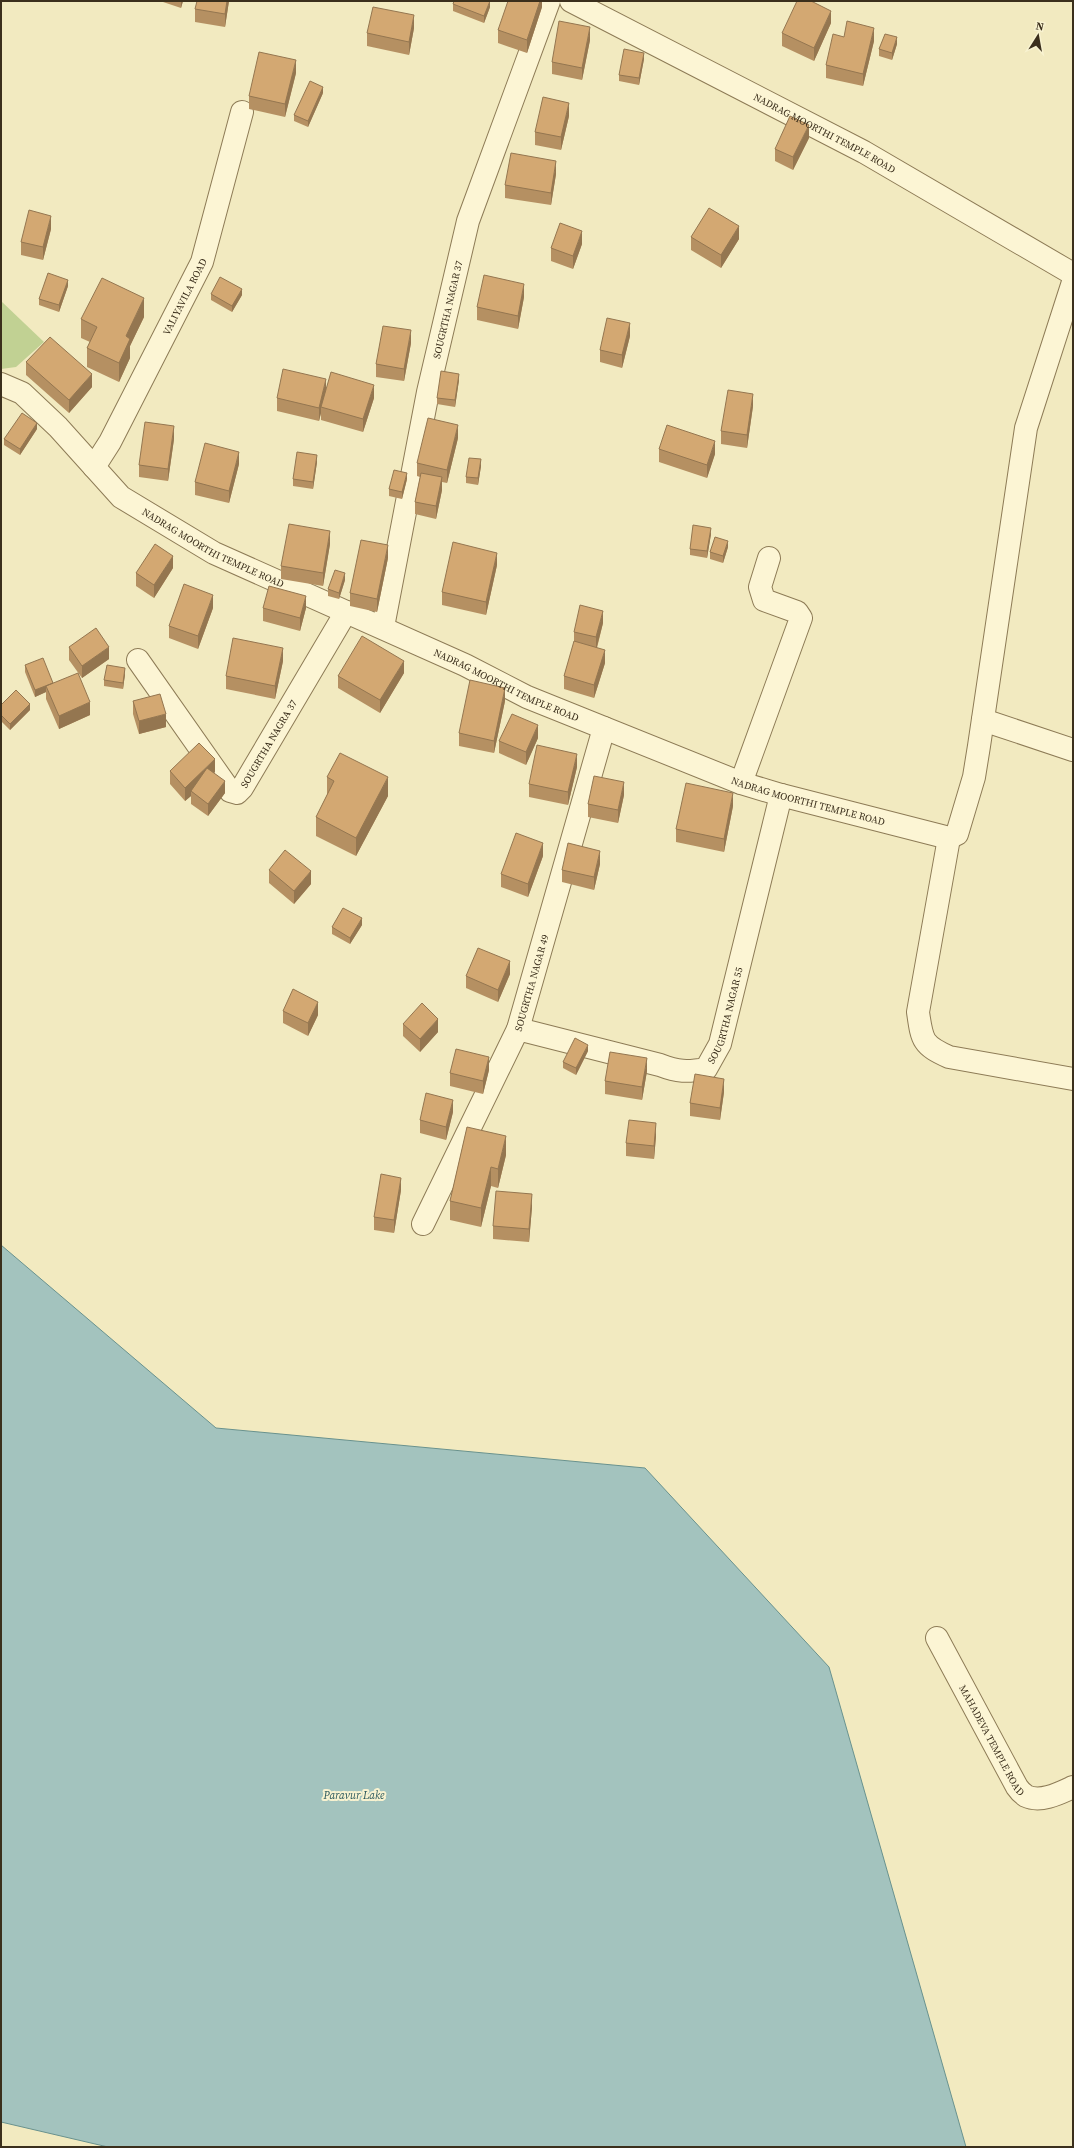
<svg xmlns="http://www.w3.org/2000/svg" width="1074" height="2148" font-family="'Source Serif 4',serif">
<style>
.green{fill:#c1d193}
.water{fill:#a3c3be;stroke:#69928e}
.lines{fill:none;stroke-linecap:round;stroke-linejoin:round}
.minor-casing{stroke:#8d7b56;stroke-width:24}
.minor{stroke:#fcf5d4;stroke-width:22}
.wall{fill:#b59062}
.shaded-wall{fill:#947650}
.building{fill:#d3a872;stroke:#947650}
.labels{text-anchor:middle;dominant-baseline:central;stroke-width:4;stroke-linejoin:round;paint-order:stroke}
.street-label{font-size:10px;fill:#3b2f1c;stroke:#f8f2d0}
.water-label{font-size:11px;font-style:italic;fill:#2a585c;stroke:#f8f2d0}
</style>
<rect width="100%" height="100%" fill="#f2eac0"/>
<!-- green -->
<path class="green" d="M 1,301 L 44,342 L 16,367 L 1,369 Z"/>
<!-- water -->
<path class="water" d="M 1,1245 L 216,1428 L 645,1468 L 829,1667 L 966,2147 L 108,2147 L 1,2122 Z"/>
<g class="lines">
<!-- minor casing -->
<g class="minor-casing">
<g id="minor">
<path id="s1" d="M 571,1 L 864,152 L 1073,274"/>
<path id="s2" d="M 1,384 L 22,393 L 58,427 L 121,497 L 214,553 L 465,665 L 527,697 L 741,783 L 781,795 L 949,838 L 957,834 L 974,777 L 979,746 L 1026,428 L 1073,282"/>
<path id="s3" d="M 94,467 L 110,442 L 202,262 L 242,112"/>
<path id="s4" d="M 383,627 L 428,392 L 468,221 L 549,1"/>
<path id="s5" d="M 138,660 L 230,791 L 237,793 L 242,788 L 346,612"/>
<path d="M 983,720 L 1073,750"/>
<path d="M 741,783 L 801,618 L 797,612 L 764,600 L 760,587 L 769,558"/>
<path d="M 949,838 L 918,1012 C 922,1040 922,1045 949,1057 L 1073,1079"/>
<path id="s6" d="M 518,1029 L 660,1065 C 678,1072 687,1072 706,1069 L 720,1044 L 781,795"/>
<path id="s7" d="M 423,1224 L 518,1029 L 604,728"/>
<path id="s8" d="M 937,1638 L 1017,1787 C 1019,1790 1023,1794 1026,1796 C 1041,1803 1060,1793 1073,1787"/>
</g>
</g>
<!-- minor -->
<use href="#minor" class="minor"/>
</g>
<!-- wall -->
<path class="wall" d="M 163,1 L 183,1 L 181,8 L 163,2 Z
M 229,1 L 225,27 L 195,22 L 195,9 Z
M 542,1 L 542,7 L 527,53 L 498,43 L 498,30 Z
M 453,4 L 490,7 L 484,23 L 453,11 Z
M 831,23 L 814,61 L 782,46 L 782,33 Z
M 414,28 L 409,55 L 367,46 L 367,33 Z
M 844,37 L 874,41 L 863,86 L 826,78 L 826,65 Z
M 590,40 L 582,80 L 552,74 L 552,62 Z
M 897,44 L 892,60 L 879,56 L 879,49 Z
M 644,59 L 639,85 L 619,81 L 619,75 Z
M 296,73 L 285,117 L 249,109 L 249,96 Z
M 323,93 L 308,127 L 294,121 L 294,115 Z
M 569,116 L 561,150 L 535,145 L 535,132 Z
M 809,138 L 793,170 L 775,161 L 775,149 Z
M 556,174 L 551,205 L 505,198 L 505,185 Z
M 51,229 L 43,260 L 21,255 L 21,242 Z
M 691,237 L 739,239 L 721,268 L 691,250 Z
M 582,244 L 573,269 L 551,261 L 551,248 Z
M 68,286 L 59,312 L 39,305 L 39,299 Z
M 211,294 L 242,295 L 232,312 L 211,300 Z
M 524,297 L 518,329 L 477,320 L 477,307 Z
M 144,317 L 130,346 L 130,358 L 119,382 L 87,367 L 87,348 L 90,342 L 81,338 L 81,319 Z
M 630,336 L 622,368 L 600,362 L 600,350 Z
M 411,343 L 404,381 L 376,377 L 376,364 Z
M 26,362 L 92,387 L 69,413 L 26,375 Z
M 459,380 L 455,407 L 437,404 L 437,398 Z
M 326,390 L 374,398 L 363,432 L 321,420 L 321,413 L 319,421 L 277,411 L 277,398 Z
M 753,406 L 747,448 L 721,444 L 721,431 Z
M 37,429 L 20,455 L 4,445 L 4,439 Z
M 458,438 L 447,483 L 442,482 L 442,490 L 436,519 L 415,514 L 415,502 L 420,477 L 417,476 L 417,463 Z
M 174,439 L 168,481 L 139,477 L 139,465 Z
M 659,449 L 715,454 L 707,478 L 659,462 Z
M 317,462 L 313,489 L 293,486 L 293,479 Z
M 239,464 L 229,503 L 195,495 L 195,482 Z
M 481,466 L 478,485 L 466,483 L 466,477 Z
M 407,479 L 402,499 L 389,496 L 389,489 Z
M 711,534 L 707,558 L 690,555 L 690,549 Z
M 330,544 L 323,586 L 281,579 L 281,566 Z
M 728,547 L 723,563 L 710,559 L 710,552 Z
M 388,558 L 377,612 L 350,606 L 350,593 Z
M 497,565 L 486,615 L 442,605 L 442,592 Z
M 173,568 L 154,598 L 136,586 L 136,573 Z
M 345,580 L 339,599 L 328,596 L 328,589 Z
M 213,608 L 198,649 L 169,638 L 169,626 Z
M 263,608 L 306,608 L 300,631 L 263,621 Z
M 603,623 L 597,648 L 605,663 L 594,698 L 564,689 L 564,676 L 574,644 L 574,632 Z
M 69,647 L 109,659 L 82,678 L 69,660 Z
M 283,661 L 275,699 L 226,689 L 226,676 Z
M 25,665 L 53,684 L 90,715 L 59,729 L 46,699 L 46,692 L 35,697 L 25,672 Z
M 404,673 L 380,713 L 338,688 L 338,676 Z
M 125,674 L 123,689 L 104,686 L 104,680 Z
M 133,701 L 166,727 L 139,734 L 133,714 Z
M 505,701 L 494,753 L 459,746 L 459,733 Z
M 1,705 L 30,710 L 10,730 L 1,721 Z
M 538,738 L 526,765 L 499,753 L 499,741 Z
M 577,767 L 568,805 L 529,797 L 529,784 Z
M 170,771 L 215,772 L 214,773 L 225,793 L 208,816 L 191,804 L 191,796 L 185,801 L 170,784 Z
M 327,777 L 388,796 L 356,856 L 316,836 L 316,817 L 327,795 Z
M 624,795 L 618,823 L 588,817 L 588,804 Z
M 733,806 L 724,852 L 676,842 L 676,829 Z
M 543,856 L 528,897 L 501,887 L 501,874 Z
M 600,864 L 594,890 L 562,882 L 562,870 Z
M 269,870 L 311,884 L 294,904 L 269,883 Z
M 362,925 L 350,944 L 332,934 L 332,927 Z
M 510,974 L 498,1002 L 466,988 L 466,976 Z
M 283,1011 L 318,1015 L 308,1036 L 283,1023 Z
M 403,1024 L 438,1032 L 420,1052 L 403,1036 Z
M 588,1051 L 576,1075 L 563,1068 L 563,1062 Z
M 489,1070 L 483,1094 L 450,1086 L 450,1073 Z
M 647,1071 L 642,1100 L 605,1094 L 605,1081 Z
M 724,1092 L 720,1120 L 690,1116 L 690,1103 Z
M 453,1112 L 446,1140 L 420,1133 L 420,1120 Z
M 467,1127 L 506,1155 L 498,1188 L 491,1186 L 481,1227 L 450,1220 L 450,1201 Z
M 656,1136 L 654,1159 L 626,1156 L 626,1143 Z
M 401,1190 L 394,1233 L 374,1230 L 374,1217 Z
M 532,1207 L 529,1242 L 493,1239 L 493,1226 Z"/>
<!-- shaded-wall -->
<path class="shaded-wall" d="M 181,1 L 183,1 L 181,8 Z
M 227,1 L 229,1 L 225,27 L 225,14 Z
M 490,1 L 490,7 L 484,23 L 484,16 Z
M 540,1 L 542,1 L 542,7 L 527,53 L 527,40 Z
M 831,11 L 831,23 L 814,61 L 814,48 Z
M 414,15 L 414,28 L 409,55 L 409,42 Z
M 590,27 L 590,40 L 582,80 L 582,68 Z
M 874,28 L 874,41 L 863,86 L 863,74 Z
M 897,37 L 897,44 L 892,60 L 892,53 Z
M 644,53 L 644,59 L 639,85 L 639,78 Z
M 296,60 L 296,73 L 285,117 L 285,104 Z
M 323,87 L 323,93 L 308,127 L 308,121 Z
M 569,103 L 569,116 L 561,150 L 561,137 Z
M 809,125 L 809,138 L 793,170 L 793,157 Z
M 556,161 L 556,174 L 551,205 L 551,193 Z
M 51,216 L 51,229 L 43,260 L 43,247 Z
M 739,226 L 739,239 L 721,268 L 721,255 Z
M 582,231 L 582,244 L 573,269 L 573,256 Z
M 68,280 L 68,286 L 59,312 L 59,305 Z
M 524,284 L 524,297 L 518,329 L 518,316 Z
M 242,289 L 242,295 L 232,312 L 232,306 Z
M 144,298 L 144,317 L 130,346 L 130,358 L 119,382 L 119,363 L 126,336 Z
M 630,323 L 630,336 L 622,368 L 622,355 Z
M 411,330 L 411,343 L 404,381 L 404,369 Z
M 92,374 L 92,387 L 69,413 L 69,400 Z
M 459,374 L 459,380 L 455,407 L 455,400 Z
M 326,379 L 326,392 L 321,407 L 321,413 L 319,421 L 319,408 Z
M 374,385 L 374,398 L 363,432 L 363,419 Z
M 753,394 L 753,406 L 747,448 L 747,435 Z
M 37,423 L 37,429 L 20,455 L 20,449 Z
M 458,425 L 458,438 L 447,483 L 447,470 Z
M 174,426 L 174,439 L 168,481 L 168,469 Z
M 715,441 L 715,454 L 707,478 L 707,465 Z
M 239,452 L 239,464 L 229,503 L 229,491 Z
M 317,455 L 317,462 L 313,489 L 313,482 Z
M 481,459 L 481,466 L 478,485 L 478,478 Z
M 407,473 L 407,479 L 402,499 L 402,492 Z
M 442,477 L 442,490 L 436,519 L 436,506 Z
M 711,528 L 711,534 L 707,558 L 707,551 Z
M 330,531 L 330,544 L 323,586 L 323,573 Z
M 728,541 L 728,547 L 723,563 L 723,556 Z
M 388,545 L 388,558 L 377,612 L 377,599 Z
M 497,553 L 497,565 L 486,615 L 486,602 Z
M 173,556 L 173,568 L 154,598 L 154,585 Z
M 345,573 L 345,580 L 339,599 L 339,593 Z
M 213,595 L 213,608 L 198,649 L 198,636 Z
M 306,596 L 306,608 L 300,631 L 300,618 Z
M 603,611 L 603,623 L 596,650 L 596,637 Z
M 109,647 L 109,659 L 82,678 L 82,666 Z
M 283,648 L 283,661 L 275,699 L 275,686 Z
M 605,650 L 605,663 L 594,698 L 594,685 Z
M 404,661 L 404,673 L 380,713 L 380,700 Z
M 125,668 L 125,674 L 123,689 L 123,683 Z
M 53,683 L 46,686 L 46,692 L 35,697 L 35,690 Z
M 505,688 L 505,701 L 494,753 L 494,741 Z
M 90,702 L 90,715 L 59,729 L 59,716 Z
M 30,704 L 30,710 L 10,730 L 10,724 Z
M 166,714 L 166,727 L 139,734 L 139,721 Z
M 538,725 L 538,738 L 526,765 L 526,752 Z
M 577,754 L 577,767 L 568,805 L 568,792 Z
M 215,759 L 215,772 L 193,793 L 191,791 L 191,796 L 185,801 L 185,788 Z
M 388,777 L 388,796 L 356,856 L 356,838 Z
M 225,781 L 225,793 L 208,816 L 208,804 Z
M 624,782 L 624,795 L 618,823 L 618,810 Z
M 733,793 L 733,806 L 724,852 L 724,839 Z
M 543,843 L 543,856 L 528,897 L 528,884 Z
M 600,851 L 600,864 L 594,890 L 594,877 Z
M 311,871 L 311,884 L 294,904 L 294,891 Z
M 362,918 L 362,925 L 350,944 L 350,938 Z
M 510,961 L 510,974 L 498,1002 L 498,990 Z
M 318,1002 L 318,1015 L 308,1036 L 308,1023 Z
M 438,1019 L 438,1032 L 420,1052 L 420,1039 Z
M 588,1045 L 588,1051 L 576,1075 L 576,1068 Z
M 489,1057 L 489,1070 L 483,1094 L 483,1081 Z
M 647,1058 L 647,1071 L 642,1100 L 642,1087 Z
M 724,1079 L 724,1092 L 720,1120 L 720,1108 Z
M 453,1100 L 453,1112 L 446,1140 L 446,1127 Z
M 656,1123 L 656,1136 L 654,1159 L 654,1146 Z
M 506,1136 L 506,1155 L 498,1188 L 498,1169 Z
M 491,1167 L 491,1186 L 481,1227 L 481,1208 Z
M 401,1178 L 401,1190 L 394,1233 L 394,1220 Z
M 532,1194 L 532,1207 L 529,1242 L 529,1229 Z"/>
<!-- building -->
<path class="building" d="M 197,1 L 227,1 L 225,14 L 195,9 Z
M 454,1 L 490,1 L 484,16 L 453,4 Z
M 508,1 L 540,1 L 527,40 L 498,30 Z
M 797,1 L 811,1 L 831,11 L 814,48 L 782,33 Z
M 373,7 L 414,15 L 409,42 L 367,33 Z
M 559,21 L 590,27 L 582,68 L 552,62 Z
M 847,21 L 874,28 L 863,74 L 826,65 L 833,34 L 844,37 Z
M 885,34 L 897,37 L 892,53 L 879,49 Z
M 624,49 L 644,53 L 639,78 L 619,75 Z
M 259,52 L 296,60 L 285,104 L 249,96 Z
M 310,81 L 323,87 L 308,121 L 294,115 Z
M 543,97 L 569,103 L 561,137 L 535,132 Z
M 790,116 L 809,125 L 793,157 L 775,149 Z
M 511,153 L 556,161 L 551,193 L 505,185 Z
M 709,208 L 739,226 L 721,255 L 691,237 Z
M 29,210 L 51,216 L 43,247 L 21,242 Z
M 560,223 L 582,231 L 573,256 L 551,248 Z
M 48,273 L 68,280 L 59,305 L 39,299 Z
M 484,275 L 524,284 L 518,316 L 477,307 Z
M 220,277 L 242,289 L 232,306 L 211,294 Z
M 102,278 L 144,298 L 126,336 L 130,339 L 119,363 L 87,348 L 97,327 L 81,319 Z
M 607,318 L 630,323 L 622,355 L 600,350 Z
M 383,326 L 411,330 L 404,369 L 376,364 Z
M 50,337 L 92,374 L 69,400 L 26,362 Z
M 283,369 L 326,379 L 319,408 L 277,398 Z
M 441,371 L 459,374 L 455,400 L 437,398 Z
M 331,372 L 374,385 L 363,419 L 321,407 Z
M 728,390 L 753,394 L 747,435 L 721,431 Z
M 22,413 L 37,423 L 20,449 L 4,439 Z
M 428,418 L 458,425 L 447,470 L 417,463 Z
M 145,422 L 174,426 L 168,469 L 139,465 Z
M 667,425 L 715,441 L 707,465 L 659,449 Z
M 205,443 L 239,452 L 229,491 L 195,482 Z
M 297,452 L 317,455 L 313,482 L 293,479 Z
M 469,458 L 481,459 L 478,478 L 466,477 Z
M 394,470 L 407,473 L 402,492 L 389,489 Z
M 421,473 L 442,477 L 436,506 L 415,502 Z
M 289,524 L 330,531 L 323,573 L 281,566 Z
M 693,525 L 711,528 L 707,551 L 690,549 Z
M 715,537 L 728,541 L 723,556 L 710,552 Z
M 361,540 L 388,545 L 377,599 L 350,593 Z
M 453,542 L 497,553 L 486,602 L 442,592 Z
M 155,544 L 173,556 L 154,585 L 136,573 Z
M 335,570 L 345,573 L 339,593 L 328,589 Z
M 184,584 L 213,595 L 198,636 L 169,626 Z
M 269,586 L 306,596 L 300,618 L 263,608 Z
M 580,605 L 603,611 L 596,637 L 574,632 Z
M 96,628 L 109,647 L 82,666 L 69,647 Z
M 362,636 L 404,661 L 380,700 L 338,676 Z
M 233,638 L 283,648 L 275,686 L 226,676 Z
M 574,641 L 605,650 L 594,685 L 564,676 Z
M 43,658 L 53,683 L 35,690 L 25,665 Z
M 107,665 L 125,668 L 123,683 L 104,680 Z
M 78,673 L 90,702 L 59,716 L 46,686 Z
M 470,680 L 505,688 L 494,741 L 459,733 Z
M 16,690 L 30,704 L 10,724 L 1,715 L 1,705 Z
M 160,694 L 166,714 L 139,721 L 133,701 Z
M 512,714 L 538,725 L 526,752 L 499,741 Z
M 199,743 L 215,759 L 185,788 L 170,771 Z
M 537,745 L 577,754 L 568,792 L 529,784 Z
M 340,753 L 388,777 L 356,838 L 316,817 L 334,781 L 327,777 Z
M 207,768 L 225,781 L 208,804 L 191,791 Z
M 594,776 L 624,782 L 618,810 L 588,804 Z
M 686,783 L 733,793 L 724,839 L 676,829 Z
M 516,833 L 543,843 L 528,884 L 501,874 Z
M 568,843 L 600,851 L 594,877 L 562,870 Z
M 285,850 L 311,871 L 294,891 L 269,870 Z
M 343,908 L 362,918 L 350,938 L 332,927 Z
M 478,948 L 510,961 L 498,990 L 466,976 Z
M 293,989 L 318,1002 L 308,1023 L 283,1011 Z
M 422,1003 L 438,1019 L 420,1039 L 403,1024 Z
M 575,1038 L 588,1045 L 576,1068 L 563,1062 Z
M 456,1049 L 489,1057 L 483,1081 L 450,1073 Z
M 610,1052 L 647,1058 L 642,1087 L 605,1081 Z
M 695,1074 L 724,1079 L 720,1108 L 690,1103 Z
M 426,1093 L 453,1100 L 446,1127 L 420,1120 Z
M 629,1120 L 656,1123 L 654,1146 L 626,1143 Z
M 467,1127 L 506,1136 L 498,1169 L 491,1167 L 481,1208 L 450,1201 Z
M 381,1174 L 401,1178 L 394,1220 L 374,1217 Z
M 496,1191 L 532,1194 L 529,1229 L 493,1226 Z"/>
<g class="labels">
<!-- street labels -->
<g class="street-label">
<text stroke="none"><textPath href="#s1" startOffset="286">NADRAG MOORTHI TEMPLE ROAD</textPath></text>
<text stroke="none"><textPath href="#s3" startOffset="193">VALIYAVILA ROAD</textPath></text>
<text stroke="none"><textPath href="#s4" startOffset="324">SOUGRTHA NAGAR 37</textPath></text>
<text stroke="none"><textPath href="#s2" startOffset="272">NADRAG MOORTHI TEMPLE ROAD</textPath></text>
<text stroke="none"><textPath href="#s2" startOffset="596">NADRAG MOORTHI TEMPLE ROAD</textPath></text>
<text stroke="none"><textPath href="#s5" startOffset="226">SOUGRTHA NAGRA 37</textPath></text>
<text stroke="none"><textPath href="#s2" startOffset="920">NADRAG MOORTHI TEMPLE ROAD</textPath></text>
<text stroke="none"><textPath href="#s7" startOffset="265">SOUGRTHA NAGAR 49</textPath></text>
<text stroke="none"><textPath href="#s6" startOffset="251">SOUGRTHA NAGAR 55</textPath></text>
<text stroke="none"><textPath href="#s8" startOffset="116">MAHADEVA TEMPLE ROAD</textPath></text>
</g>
<!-- water labels -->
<g class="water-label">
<text x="354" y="1795">Paravur Lake</text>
</g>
</g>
<!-- border -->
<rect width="1074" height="2148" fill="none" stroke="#3b2f1c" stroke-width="4"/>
<!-- north arrow -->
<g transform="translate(1038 36) rotate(11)" stroke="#f8f2d0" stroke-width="3" paint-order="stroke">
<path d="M0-3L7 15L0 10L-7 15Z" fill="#3b2f1c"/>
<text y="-6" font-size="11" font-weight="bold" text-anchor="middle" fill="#3b2f1c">N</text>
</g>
</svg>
